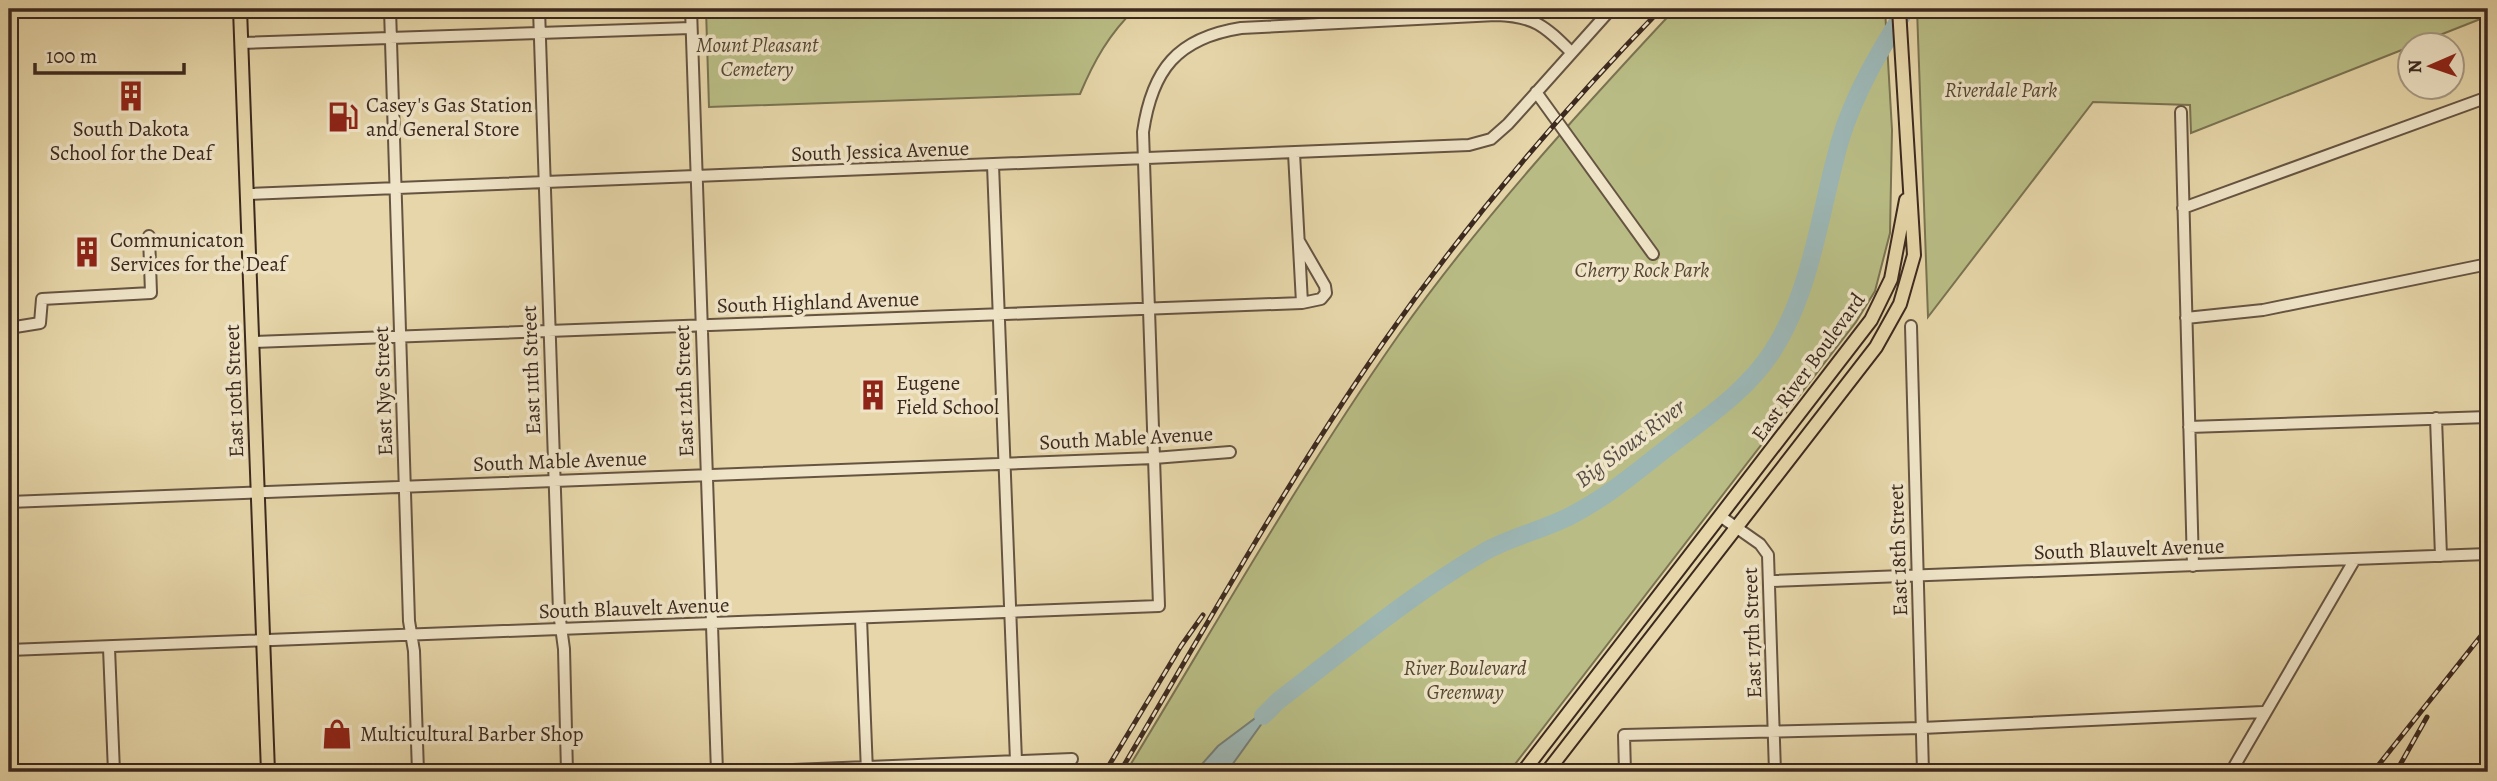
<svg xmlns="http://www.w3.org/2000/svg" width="2497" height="781" font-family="Alegreya,serif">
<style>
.green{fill:#b9bd85;stroke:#7a7352;stroke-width:2;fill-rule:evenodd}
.water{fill:#9cb6b4;stroke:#767e78;stroke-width:2}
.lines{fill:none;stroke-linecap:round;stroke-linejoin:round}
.river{stroke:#9cb6b4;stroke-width:18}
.minor-casing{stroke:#665442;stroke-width:14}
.major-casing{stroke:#3c291f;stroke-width:16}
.minor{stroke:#efe4c7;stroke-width:10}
.major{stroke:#e6d6a9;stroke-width:12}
.rail-casing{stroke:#3c291f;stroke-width:5}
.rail{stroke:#efe4c7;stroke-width:2.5;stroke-dasharray:8;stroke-linecap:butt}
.labels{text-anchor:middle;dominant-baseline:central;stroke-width:7;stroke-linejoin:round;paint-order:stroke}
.park-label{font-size:21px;font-style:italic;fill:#554733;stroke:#efe4c7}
.poi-label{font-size:21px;fill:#3c291f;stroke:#efe4c7;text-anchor:start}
.street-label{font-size:21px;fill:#3c291f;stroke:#efe4c7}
.water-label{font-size:23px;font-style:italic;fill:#544c44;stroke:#efe4c7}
</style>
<rect width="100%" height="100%" fill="#e6d6a9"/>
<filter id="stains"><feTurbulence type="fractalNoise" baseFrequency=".00286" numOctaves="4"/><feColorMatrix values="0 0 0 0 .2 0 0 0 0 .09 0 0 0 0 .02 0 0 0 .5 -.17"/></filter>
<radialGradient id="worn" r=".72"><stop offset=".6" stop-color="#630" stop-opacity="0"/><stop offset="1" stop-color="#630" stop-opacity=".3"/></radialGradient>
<!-- green -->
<path class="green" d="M 706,9 L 1135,9 C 1109,34 1094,61 1080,94 L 709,107 Z
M 1675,9 L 1885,9 L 1892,130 L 1890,233 L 1875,291 L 1856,322 L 1509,772 L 1126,772 C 1215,626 1300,476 1398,336 C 1481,219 1577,114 1675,9 ZM 1458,571 L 1314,675 L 1395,612 Z
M 1917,9 L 2488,9 L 2488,16 L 2191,133 L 2190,105 L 2093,102 L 1928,317 Z"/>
<!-- water -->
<path class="water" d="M 1278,701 L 1227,772 L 1195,772 L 1218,746 Z"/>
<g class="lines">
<!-- river -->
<path class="river" d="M 1263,716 L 1278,701 C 1345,650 1411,594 1484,552 C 1512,536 1544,530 1572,515 C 1607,497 1636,472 1667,448 C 1704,419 1746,392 1772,352 C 1812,291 1820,210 1840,141 C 1854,94 1880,50 1906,9"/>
<!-- minor casing -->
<g class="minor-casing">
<path id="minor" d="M 390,9 L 409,621 L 414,651 L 418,772
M 539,9 L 559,612 L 564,649 L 567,772
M 691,9 L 717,772
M 241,43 L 691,28
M 1536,92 L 1653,254
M 2181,112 L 2193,566
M 1294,153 L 1302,303 L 1321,299 L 1326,293 L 1325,286 L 1299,241
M 993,165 L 1016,761
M 247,194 L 1469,145 L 1491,139 L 1508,124 L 1611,9
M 2183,208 L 2488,97
M 2186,318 L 2263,310 L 2488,264
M 1911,326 L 1923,772
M 9,328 L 40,323 L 42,299 L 151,293 L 149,236
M 252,342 L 1302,303
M 2436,418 L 2441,556
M 2189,427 L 2488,417
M 9,502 L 1154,458 L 1230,452
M 1720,516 L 1760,544 L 1768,555 L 1775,772
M 1771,581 L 2488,554
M 861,618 L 867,772
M 109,648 L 114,772
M 9,650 L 1159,606 L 1143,132 C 1152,70 1177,38 1241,28 L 1496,15 C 1534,16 1545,26 1571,52
M 742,772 L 1072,759
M 1625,772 L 1624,735 L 1922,728 L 2263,712
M 2231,772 L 2355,559"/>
</g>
<!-- major casing -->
<g class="major-casing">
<path id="major" d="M 240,9 L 268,772
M 1523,772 L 1871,320 L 1891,279 L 1906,200
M 1547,772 L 1876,347 L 1900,304 L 1914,255 L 1899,9"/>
</g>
<!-- minor -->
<use href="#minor" class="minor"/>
<!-- major -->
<use href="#major" class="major"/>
<!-- rail casing -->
<g class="rail-casing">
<path id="rail" d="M 1105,772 L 1181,646 L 1203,615
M 1120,772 C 1205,628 1287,481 1383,343 C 1466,224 1560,113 1661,9
M 2373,772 L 2488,627
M 2396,772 L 2427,717"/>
</g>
<!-- rail -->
<use href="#rail" class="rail"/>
</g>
<!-- icons -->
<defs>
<g id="building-bare" transform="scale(2.415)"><path d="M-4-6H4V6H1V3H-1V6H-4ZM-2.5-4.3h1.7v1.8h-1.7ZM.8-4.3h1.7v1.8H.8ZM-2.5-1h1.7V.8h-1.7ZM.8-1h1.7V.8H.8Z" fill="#8f2418" stroke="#efe4c7" stroke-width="2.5" paint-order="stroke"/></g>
<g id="fuel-bare" transform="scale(2.415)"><path d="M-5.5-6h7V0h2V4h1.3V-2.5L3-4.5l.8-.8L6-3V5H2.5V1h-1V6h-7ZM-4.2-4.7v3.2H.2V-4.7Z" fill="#8f2418" stroke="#efe4c7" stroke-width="2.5" paint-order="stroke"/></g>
<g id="shop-bare" transform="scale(2.415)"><path d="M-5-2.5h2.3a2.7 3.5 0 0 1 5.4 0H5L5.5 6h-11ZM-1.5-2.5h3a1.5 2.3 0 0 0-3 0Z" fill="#8f2418" stroke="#efe4c7" stroke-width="2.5" paint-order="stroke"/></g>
</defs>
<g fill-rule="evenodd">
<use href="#building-bare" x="131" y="96"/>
<use href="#fuel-bare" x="343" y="117"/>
<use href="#building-bare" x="87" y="252"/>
<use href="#building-bare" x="873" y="395"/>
<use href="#shop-bare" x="337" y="734"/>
</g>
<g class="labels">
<!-- park labels -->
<g class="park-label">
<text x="757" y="45">Mount Pleasant<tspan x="757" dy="24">Cemetery</tspan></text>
<text x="2001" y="90">Riverdale Park</text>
<text x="1642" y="270">Cherry Rock Park</text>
<text x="1465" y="668">River Boulevard<tspan x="1465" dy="24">Greenway</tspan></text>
</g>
<!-- poi labels -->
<g class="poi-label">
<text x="366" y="105">Casey's Gas Station<tspan x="366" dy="24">and General Store</tspan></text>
<text x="131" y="129" text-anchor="middle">South Dakota<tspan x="131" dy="24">School for the Deaf</tspan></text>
<text x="110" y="240">Communicaton<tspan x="110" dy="24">Services for the Deaf</tspan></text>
<text x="896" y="383">Eugene<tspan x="896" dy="24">Field School</tspan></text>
<text x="360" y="734">Multicultural Barber Shop</text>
</g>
<!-- street labels -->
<g class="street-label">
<text transform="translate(880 151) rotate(-2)">South Jessica Avenue</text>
<text transform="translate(818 302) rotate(-2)">South Highland Avenue</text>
<text transform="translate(1808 367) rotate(-54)">East River Boulevard</text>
<text transform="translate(531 370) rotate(-92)">East 11th Street</text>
<text transform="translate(234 391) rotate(-92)">East 10th Street</text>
<text transform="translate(383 391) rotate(-92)">East Nye Street</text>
<text transform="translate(684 391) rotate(-92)">East 12th Street</text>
<text transform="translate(1126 438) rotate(-3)">South Mable Avenue</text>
<text transform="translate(560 461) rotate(-2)">South Mable Avenue</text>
<text transform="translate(2129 549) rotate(-2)">South Blauvelt Avenue</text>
<text transform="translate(1898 550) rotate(-92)">East 18th Street</text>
<text transform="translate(634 608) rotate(-2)">South Blauvelt Avenue</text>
<text transform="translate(1752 633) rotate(-92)">East 17th Street</text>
</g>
<!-- water labels -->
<g class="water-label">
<text transform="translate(1630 443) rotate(-37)">Big Sioux River</text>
</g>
</g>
<!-- margin -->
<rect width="2497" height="781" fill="none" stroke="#e6d6a9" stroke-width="35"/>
<rect x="10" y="10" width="2476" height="760" fill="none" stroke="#3c291f" stroke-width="3.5"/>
<rect x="18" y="18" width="2462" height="746" fill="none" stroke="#3c291f" stroke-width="2"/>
<!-- north arrow -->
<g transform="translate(2431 66) rotate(268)"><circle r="33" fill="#efe4c7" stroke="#a79984" stroke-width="2"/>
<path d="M0-5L12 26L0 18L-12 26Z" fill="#8f2418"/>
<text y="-10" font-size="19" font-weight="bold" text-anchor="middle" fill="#3c291f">N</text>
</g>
<!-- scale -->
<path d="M35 63v10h149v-10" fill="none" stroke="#3c291f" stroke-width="3.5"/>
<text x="46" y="63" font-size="21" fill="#3c291f" stroke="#efe4c7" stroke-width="5" paint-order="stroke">100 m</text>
<rect width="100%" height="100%" filter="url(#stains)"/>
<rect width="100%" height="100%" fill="url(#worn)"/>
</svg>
